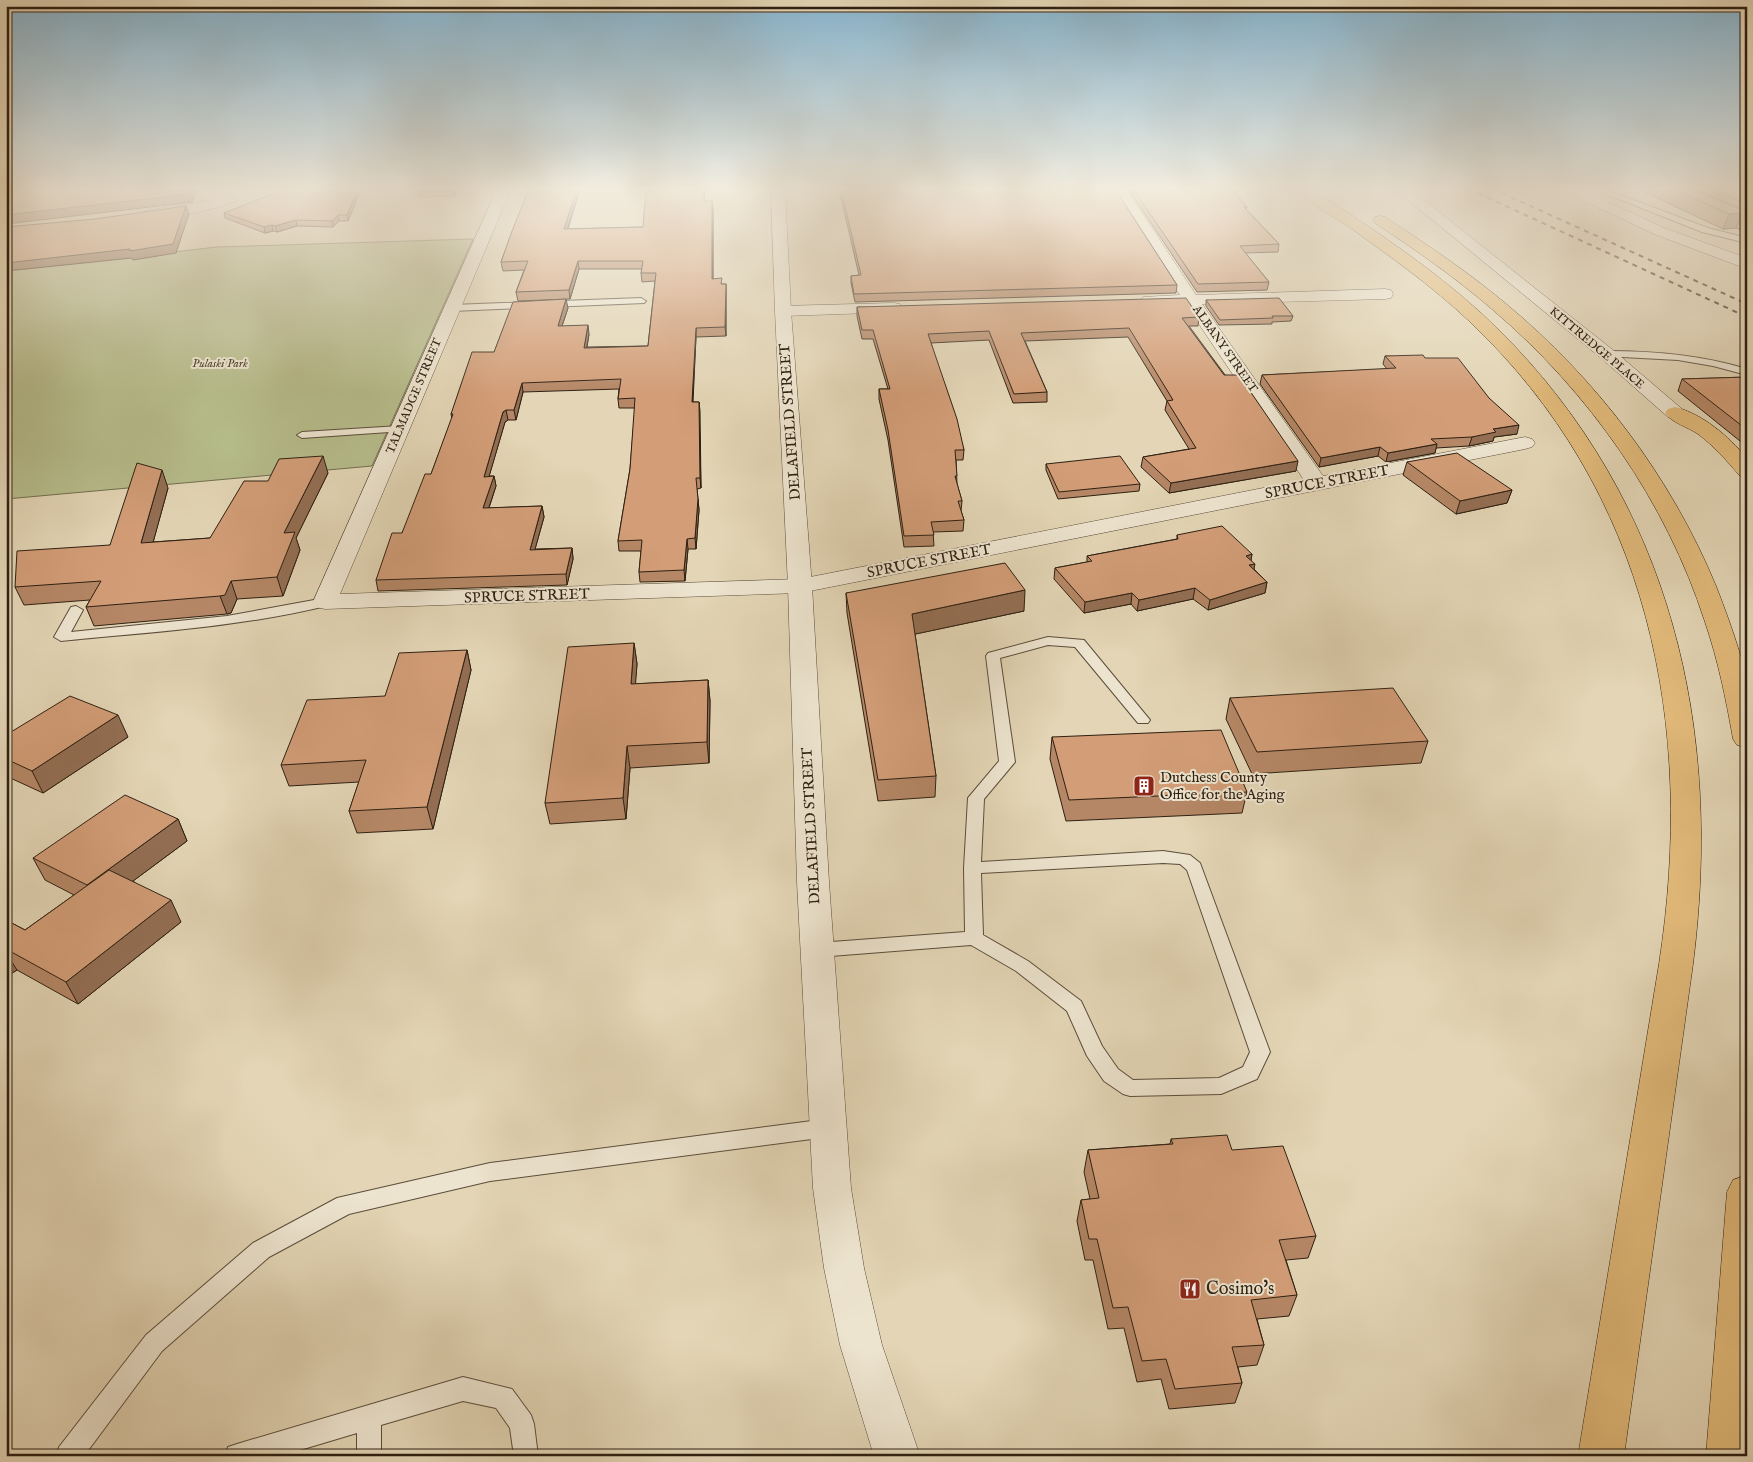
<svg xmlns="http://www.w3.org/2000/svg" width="1753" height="1462" font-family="'IM FELL English',serif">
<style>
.green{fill:#b6bc8b;stroke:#726e4e}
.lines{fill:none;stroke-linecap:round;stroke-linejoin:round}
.service-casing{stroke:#5b4d3b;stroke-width:2}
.minor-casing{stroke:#5b4d3b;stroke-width:1}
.tertiary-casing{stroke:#5b4d3b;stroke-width:1}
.motorway-casing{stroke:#2e2012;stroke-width:1}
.service{fill:#ede4cf;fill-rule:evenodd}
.minor{fill:#ede4cf;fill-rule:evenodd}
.tertiary{fill:#ede4cf;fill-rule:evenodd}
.motorway{fill:#e2ba7a;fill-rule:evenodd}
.rail{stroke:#2e2012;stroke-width:2;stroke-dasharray:5 5;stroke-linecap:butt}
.wall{fill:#b58766;stroke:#2e2012}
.shaded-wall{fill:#936e53;stroke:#2e2012}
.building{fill:#d29d77;stroke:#2e2012}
.labels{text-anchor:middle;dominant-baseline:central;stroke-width:4;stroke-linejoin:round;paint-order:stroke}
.far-street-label{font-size:12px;fill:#2e2012;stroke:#ede4cf}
.far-park-label{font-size:12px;font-style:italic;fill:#504730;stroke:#ede4cf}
.street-label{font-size:15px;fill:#2e2012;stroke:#ede4cf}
.poi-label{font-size:15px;fill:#2e2012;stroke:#ede4cf;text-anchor:start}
.near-poi-label{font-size:18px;fill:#2e2012;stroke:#ede4cf;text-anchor:start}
</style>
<rect width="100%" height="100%" fill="#e3d5b5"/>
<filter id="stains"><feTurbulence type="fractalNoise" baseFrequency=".004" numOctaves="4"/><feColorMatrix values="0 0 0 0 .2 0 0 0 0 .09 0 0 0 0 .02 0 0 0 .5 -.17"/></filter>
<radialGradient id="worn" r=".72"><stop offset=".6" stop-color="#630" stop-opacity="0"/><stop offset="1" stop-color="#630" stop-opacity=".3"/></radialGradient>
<!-- green -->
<path class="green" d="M 473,239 L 372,466 L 6,499 L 6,271 L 217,247 Z"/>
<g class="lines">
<!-- service casing -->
<g class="service-casing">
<path id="service" d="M 1594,189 L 1604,189 L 1708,228 L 1747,238 L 1747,243 L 1702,232 Z
M 641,298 L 646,301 L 644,303 L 452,311 L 447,308 L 452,305 Z
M 1607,351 C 1655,351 1701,355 1747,369 L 1747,375 L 1713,366 L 1678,360 L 1604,356 L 1604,352 Z
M 400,426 L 404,427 L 405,429 L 404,431 L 302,438 L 297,435 L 302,432 Z
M 325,598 L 330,599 L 332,602 L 330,605 C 242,627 151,632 61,641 L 54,637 L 71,607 L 76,606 L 83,610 L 71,632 L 227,616 Z
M 1048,637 L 1084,640 L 1150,720 L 1148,723 L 1138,723 L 1075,647 L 1048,645 L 1000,658 L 1015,762 L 984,799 L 981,862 L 1163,851 L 1190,855 L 1200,863 L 1270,1052 L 1257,1079 L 1221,1094 L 1130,1096 L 1123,1094 L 1104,1081 L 1087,1056 L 1067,1011 L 1016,971 L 971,945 L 818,957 L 812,955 L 809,950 L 812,945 L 818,943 L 965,932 L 964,868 L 968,798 L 999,761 L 986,656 L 988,653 ZM 1163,863 L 1180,864 L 1187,870 L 1250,1052 L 1243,1067 L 1219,1078 L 1133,1080 L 1118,1069 L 1102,1046 L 1081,1001 L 1028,961 L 983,935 L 981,873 Z
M 827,1119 L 834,1122 L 837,1128 L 834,1134 L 827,1137 L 490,1181 L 349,1214 L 269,1257 L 162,1351 L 84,1456 L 56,1456 L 59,1447 L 146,1335 L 253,1243 L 337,1198 L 490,1163 Z
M 463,1377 L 512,1389 L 531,1415 L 534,1424 L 538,1456 L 514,1456 L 510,1428 L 496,1408 L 463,1401 L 381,1425 L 381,1456 L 357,1456 L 357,1433 L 280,1456 L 225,1456 L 228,1447 L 237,1444 Z"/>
</g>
<!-- minor casing -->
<g class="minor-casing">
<path id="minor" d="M 237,189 L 253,189 C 237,210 174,216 149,218 L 144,217 L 142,214 L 144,211 L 149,210 L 208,201 Z
M 497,189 L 511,189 L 340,594 L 800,579 L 1304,480 L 1186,305 L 1149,306 L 1143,305 L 1141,301 L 1143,297 L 1180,295 L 1112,189 L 1126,189 L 1196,295 L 1385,289 L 1391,290 L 1393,294 L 1391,298 L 1385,299 L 1202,304 L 1323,476 L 1525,437 L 1532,439 L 1535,443 L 1532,447 L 1525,449 L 800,593 L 325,609 L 316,607 L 313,602 Z
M 1395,189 L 1410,189 L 1613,350 L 1682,409 L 1685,413 L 1682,417 L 1675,419 L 1668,417 L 1601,358 Z
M 1563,189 L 1580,189 L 1664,228 L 1747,258 L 1747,269 L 1654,234 L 1565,192 Z
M 894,303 L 900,304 L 902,308 L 900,312 L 783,316 L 777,315 L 775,311 L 777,307 L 783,306 Z"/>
</g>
<!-- tertiary casing -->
<g class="tertiary-casing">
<path id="tertiary" d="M 771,189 L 785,189 L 791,311 L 812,586 L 829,882 L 851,1188 L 864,1268 L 882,1345 L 920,1456 L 874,1456 L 840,1345 L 824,1268 L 813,1188 L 797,882 L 788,586 L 775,311 Z"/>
</g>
<!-- motorway casing -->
<g class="motorway-casing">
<path id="motorway" d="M 1296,189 L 1312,189 C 1377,232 1445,276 1500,331 C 1672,503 1723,729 1693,964 L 1624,1456 L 1578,1456 L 1659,964 C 1696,725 1650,491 1468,320 C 1432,286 1392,258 1352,229 C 1337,218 1307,203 1296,189 Z
M 1380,216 L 1385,217 C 1426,244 1467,271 1505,303 C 1596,378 1671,477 1716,586 C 1725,609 1733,631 1740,654 C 1742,661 1746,669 1747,676 C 1750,699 1747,724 1747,748 L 1737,745 L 1733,739 C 1726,699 1718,660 1705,622 C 1666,501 1589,392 1493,310 C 1456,278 1416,250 1375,223 L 1373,220 L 1375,217 Z
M 1675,407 C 1703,414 1728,436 1747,458 L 1747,478 L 1740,476 C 1727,461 1714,446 1698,434 C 1688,427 1672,423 1665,413 L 1668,409 Z
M 1747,1175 L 1747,1456 L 1706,1456 L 1727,1192 L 1733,1180 Z"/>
</g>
<!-- service -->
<use href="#service" class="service"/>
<!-- minor -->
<use href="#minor" class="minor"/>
<!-- tertiary -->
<use href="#tertiary" class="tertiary"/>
<!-- motorway -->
<use href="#motorway" class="motorway"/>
<!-- rail -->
<path class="rail" d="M 1469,189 L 1747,317
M 1493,189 L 1747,304"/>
</g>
<!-- wall -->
<path class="wall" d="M 361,189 L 348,221 L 339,221 L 333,227 L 297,226 L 277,232 L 273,231 L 265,233 L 225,218 L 224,213 Z
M 458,189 L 454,196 L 419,197 L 418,192 Z
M 529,189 L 580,189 L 568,229 L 643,227 L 705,189 L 704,201 L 713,209 L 713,279 L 722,284 L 726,284 L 726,336 L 696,337 L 693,402 L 699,402 L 701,488 L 697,489 L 699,510 L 696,549 L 688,549 L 685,581 L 640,582 L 639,572 L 641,551 L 619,551 L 618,541 L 630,469 L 635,408 L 619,408 L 618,399 L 619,389 L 523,392 L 516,420 L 508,420 L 505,422 L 489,476 L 494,476 L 496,486 L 489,508 L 542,506 L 544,517 L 535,549 L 572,548 L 573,559 L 567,585 L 378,591 L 376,580 L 402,533 L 431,474 L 452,419 L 451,414 L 494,352 L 568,308 L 562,326 L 589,334 L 587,347 L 648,346 L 655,281 L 642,282 L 641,273 L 642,269 L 579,269 L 570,299 L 518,301 L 516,292 L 524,270 L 503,271 L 501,262 Z
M 839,189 L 1115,189 L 1177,285 L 1176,293 L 855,302 L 851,283 L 851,276 L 859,275 Z
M 1128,189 L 1232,189 L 1247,207 L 1246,209 L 1279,244 L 1278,252 L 1245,253 L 1269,282 L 1267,290 L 1197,292 Z
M 1638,189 L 1747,189 L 1747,232 L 1736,228 L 1723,229 Z
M 1206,300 L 1293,316 L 1291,321 L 1272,322 L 1272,324 L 1219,325 L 1206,306 Z
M 857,307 L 1199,317 L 1198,326 L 1189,326 L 1296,471 L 1169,493 L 1141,467 L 1143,457 L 1189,449 L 1165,410 L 1167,401 L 1128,337 L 1025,341 L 1047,392 L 1047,402 L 1013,403 L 989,340 L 931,343 L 964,450 L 963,460 L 956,460 L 957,484 L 962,501 L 961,511 L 964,520 L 963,531 L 933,532 L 934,546 L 904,547 L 888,440 L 879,399 L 879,389 L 888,389 L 873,339 L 862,339 L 857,316 Z
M 1385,356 L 1425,358 L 1517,434 L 1494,437 L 1493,441 L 1469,446 L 1436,448 L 1435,453 L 1386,462 L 1378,456 L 1319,467 L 1260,384 L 1262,375 L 1387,369 L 1383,364 Z
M 1747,377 L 1747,441 L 1740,441 L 1678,391 L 1682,379 Z
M 1407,462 L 1512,490 L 1507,503 L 1456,514 L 1403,475 Z
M 1046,464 L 1140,484 L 1139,491 L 1058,499 L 1046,470 Z
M 328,473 L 296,538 L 300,550 L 283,596 L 237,599 L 231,613 L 227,614 L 94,626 L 86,607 L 90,600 L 24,605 L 15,587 L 110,545 L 168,488 L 153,542 L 210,538 L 268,481 Z
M 1177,535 L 1252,554 L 1251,560 L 1254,569 L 1267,582 L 1265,593 L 1208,610 L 1193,599 L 1137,611 L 1131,604 L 1084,613 L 1054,579 L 1055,568 L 1087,562 L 1087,556 L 1177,539 Z
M 846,593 L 1024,611 L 915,634 L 936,776 L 935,797 L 878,801 L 847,613 Z
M 634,643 L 637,664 L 635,684 L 708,680 L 710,701 L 709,763 L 630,768 L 626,819 L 550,824 L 545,803 Z
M 467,650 L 471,670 L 433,829 L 357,833 L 349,811 L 359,782 L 289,786 L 281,765 L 385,696 Z
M 1230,698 L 1428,741 L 1421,763 L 1252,774 L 1226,719 Z
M 6,735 L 128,737 L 43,793 L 6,776 Z
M 1052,737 L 1247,792 L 1242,813 L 1066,821 L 1050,759 Z
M 178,819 L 187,841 L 133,881 L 181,922 L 78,1004 L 17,970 L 6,977 L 6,920 L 25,930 L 74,895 L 45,880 L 33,858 Z
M 1171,1139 L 1232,1150 L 1316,1236 L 1308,1258 L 1286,1260 L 1297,1295 L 1289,1316 L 1257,1319 L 1264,1345 L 1257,1365 L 1238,1367 L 1242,1383 L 1235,1403 L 1169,1409 L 1161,1379 L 1137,1382 L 1124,1328 L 1108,1329 L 1093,1260 L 1085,1260 L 1077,1221 L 1081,1200 L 1090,1199 L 1084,1172 L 1088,1150 L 1170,1144 Z"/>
<!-- shaded-wall -->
<path class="shaded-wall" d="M 192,189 L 197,189 L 192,202 L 6,224 L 6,215 Z
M 358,189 L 361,189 L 348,221 L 347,215 Z
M 455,189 L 458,189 L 454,196 L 453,191 Z
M 577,189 L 580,189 L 565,237 L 564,229 Z
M 712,201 L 713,209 L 713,287 L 712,279 Z
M 186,206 L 189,214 L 176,253 L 133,260 L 132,258 L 6,271 L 6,263 Z
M 1742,213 L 1736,228 L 1723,229 L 1729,214 Z
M 338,215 L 339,221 L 333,227 L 332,221 Z
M 296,220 L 297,226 L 277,232 L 275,226 Z
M 272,225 L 273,231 L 265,233 L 264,227 Z
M 578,261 L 579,269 L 570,299 L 569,290 Z
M 726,284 L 726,336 L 725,327 Z
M 566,299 L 568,308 L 559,335 L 558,326 Z
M 588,325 L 589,334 L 585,357 L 584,348 Z
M 696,328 L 696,337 L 692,412 L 692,402 Z
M 522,383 L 523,392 L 516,420 L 514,410 Z
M 699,402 L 700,411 L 701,488 L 700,478 Z
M 506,410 L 508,420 L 505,422 L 486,487 L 484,477 L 503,412 Z
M 1519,425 L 1517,434 L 1494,437 L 1493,441 L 1469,446 L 1472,437 L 1493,429 Z
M 1437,444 L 1435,453 L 1386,462 L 1388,453 Z
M 1380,447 L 1378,456 L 1319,467 L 1321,458 Z
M 323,456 L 328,473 L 296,538 L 300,550 L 283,596 L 277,577 L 284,533 Z
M 1298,461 L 1296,471 L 1169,493 L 1171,483 Z
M 162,470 L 168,488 L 148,561 L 141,543 Z
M 494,476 L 496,486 L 485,519 L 483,508 Z
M 1512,490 L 1507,503 L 1456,514 L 1460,501 Z
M 698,499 L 699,510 L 696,549 L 695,538 Z
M 542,506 L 544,517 L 532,560 L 530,550 Z
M 687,539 L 688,549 L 685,581 L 684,570 Z
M 572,548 L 573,559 L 567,585 L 566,574 Z
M 1252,554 L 1250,565 L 1246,556 Z
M 1255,564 L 1253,574 L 1249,565 Z
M 231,581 L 237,599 L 231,613 L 227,614 L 220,596 Z
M 1267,582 L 1265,593 L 1208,610 L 1210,600 Z
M 1195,588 L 1193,599 L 1137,611 L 1139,600 Z
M 1025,590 L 1024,611 L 911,635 L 912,614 Z
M 1132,593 L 1131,604 L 1084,613 L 1085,602 Z
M 634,643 L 637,664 L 634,705 L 631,684 Z
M 467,650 L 471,670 L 433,829 L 427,807 Z
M 708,680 L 710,701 L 709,763 L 707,742 Z
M 118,715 L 128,737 L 43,793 L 32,771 Z
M 627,746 L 630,768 L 626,819 L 623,798 Z
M 178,819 L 187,841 L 98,907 L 87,885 Z
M 171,900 L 181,922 L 78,1004 L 66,982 Z
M 6,953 L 17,970 L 6,977 Z"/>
<!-- building -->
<path class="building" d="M 6,189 L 192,189 L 190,194 L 6,215 Z
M 280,189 L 358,189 L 347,215 L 338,215 L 332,221 L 296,220 L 275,226 L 272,225 L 264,227 L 224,213 L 275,193 Z
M 420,189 L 455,189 L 453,191 L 418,192 Z
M 529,189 L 577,189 L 564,229 L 643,227 L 646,189 L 704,189 L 704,201 L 712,201 L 712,279 L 722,278 L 721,284 L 726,284 L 725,327 L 696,328 L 692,402 L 699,402 L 700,478 L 696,478 L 698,499 L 695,538 L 687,539 L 684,570 L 639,572 L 642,540 L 618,541 L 630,469 L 635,398 L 618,399 L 621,379 L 522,383 L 514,410 L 506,410 L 503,412 L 484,477 L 494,476 L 483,508 L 542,506 L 530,550 L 572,548 L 566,574 L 376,580 L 392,533 L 402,533 L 425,474 L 431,474 L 453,414 L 451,414 L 472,352 L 494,352 L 513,302 L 566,299 L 558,326 L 588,325 L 584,348 L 648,346 L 656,273 L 641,273 L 643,261 L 578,261 L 569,290 L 516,292 L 528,261 L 501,262 L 512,231 Z
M 841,189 L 1115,189 L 1177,285 L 854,294 L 851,276 L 861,275 Z
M 1133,189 L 1232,189 L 1247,207 L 1244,207 L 1279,244 L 1240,246 L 1269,282 L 1198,284 Z
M 1673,189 L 1693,189 L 1747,212 L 1747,215 L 1742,213 L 1729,214 Z
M 1711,189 L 1747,189 L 1747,204 Z
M 186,206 L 173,244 L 130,251 L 130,249 L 6,263 L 6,227 L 95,219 Z
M 1186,298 L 1199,317 L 1182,318 L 1224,375 L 1239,375 L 1298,461 L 1171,483 L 1143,457 L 1196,448 L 1167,401 L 1173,400 L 1129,328 L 1021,333 L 1047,392 L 1014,394 L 989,331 L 928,334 L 957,419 L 964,450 L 955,450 L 957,476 L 955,476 L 962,501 L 958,501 L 964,520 L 931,522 L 934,535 L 904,536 L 888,430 L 879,389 L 890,389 L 873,330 L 862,330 L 857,307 Z
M 1279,298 L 1293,316 L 1272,316 L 1273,318 L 1220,320 L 1206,300 Z
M 1423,355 L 1425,358 L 1458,358 L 1489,398 L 1519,425 L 1493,429 L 1496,432 L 1472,437 L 1431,439 L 1437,444 L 1388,453 L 1380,447 L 1321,458 L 1262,375 L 1396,368 L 1385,356 Z
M 1747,377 L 1747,429 L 1746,429 L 1682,379 Z
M 1457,453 L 1512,490 L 1460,501 L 1407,462 Z
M 323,456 L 284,533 L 295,532 L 277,577 L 231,581 L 225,595 L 220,596 L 86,607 L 101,581 L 15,587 L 17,551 L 110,545 L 137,463 L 162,470 L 141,543 L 210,538 L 244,481 L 268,481 L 279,459 Z
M 1120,456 L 1140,484 L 1059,492 L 1046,464 Z
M 1222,526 L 1252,554 L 1246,556 L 1255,564 L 1249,565 L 1267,582 L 1210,600 L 1195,588 L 1139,600 L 1132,593 L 1085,602 L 1055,568 L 1092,561 L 1087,556 L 1178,539 L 1177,535 Z
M 1005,563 L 1025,590 L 912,614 L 936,776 L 878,780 L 846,593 Z
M 634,643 L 631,684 L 708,680 L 707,742 L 627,746 L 623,798 L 545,803 L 568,647 Z
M 467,650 L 427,807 L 349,811 L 366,760 L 281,765 L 307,700 L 385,696 L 399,653 Z
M 1393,688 L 1428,741 L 1257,752 L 1230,698 Z
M 70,696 L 118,715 L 32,771 L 6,759 L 6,735 Z
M 1221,730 L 1247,792 L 1069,800 L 1052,737 Z
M 125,795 L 178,819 L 87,885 L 33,858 Z
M 109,870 L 171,900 L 66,982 L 6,949 L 6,920 L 25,930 Z
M 1227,1135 L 1232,1150 L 1283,1146 L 1316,1236 L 1279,1240 L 1297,1295 L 1251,1300 L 1264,1345 L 1232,1347 L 1242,1383 L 1175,1389 L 1166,1359 L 1142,1361 L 1128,1307 L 1113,1308 L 1097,1239 L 1089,1239 L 1081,1200 L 1099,1198 L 1088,1150 L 1173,1144 L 1171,1139 Z"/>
<!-- sky -->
<linearGradient id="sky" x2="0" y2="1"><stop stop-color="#87b6d1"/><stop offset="0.48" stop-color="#f2ecde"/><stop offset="1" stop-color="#f2ecde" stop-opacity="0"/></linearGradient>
<rect width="1753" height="393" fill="url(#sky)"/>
<!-- icons -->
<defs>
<g id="building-square" transform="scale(1.125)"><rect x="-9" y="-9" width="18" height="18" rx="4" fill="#8f2418" stroke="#ede4cf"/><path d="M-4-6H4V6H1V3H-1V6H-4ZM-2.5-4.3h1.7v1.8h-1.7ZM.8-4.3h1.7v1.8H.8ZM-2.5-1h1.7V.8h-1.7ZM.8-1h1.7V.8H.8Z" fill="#fff"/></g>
<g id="restaurant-square" transform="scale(1.125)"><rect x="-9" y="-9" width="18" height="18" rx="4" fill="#8f2418" stroke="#ede4cf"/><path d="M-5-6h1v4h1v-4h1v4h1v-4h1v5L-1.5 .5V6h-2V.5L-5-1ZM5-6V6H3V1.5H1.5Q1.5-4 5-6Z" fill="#fff"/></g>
</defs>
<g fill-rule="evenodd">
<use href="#building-square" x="1144" y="786"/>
<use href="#restaurant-square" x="1190" y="1289"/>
</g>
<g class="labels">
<!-- far-street labels -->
<g class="far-street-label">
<text transform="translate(1597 348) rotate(40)">KITTREDGE PLACE</text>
<text transform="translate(1225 349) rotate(55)">ALBANY STREET</text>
<text transform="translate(414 396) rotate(-67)">TALMADGE STREET</text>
</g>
<!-- far-park labels -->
<g class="far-park-label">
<text x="220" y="363">Pulaski Park</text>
</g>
<!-- street labels -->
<g class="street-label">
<text transform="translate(790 422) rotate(-94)">DELAFIELD STREET</text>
<text transform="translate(1327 482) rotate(-11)">SPRUCE STREET</text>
<text transform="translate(929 561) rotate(-11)">SPRUCE STREET</text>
<text transform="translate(527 596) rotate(-2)">SPRUCE STREET</text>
<text transform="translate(811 826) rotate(-93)">DELAFIELD STREET</text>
</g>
<!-- poi labels -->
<g class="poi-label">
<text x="1160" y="777">Dutchess County<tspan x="1160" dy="17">Office for the Aging</tspan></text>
</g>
<!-- near-poi labels -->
<g class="near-poi-label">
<text x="1206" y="1289">Cosimo's</text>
</g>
</g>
<!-- margin -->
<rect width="1753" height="1462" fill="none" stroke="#e3d5b5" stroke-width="25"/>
<rect x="8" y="8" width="1738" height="1447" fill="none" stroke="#2e2012" stroke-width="2.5"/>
<rect x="12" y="12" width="1728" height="1437" fill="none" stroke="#2e2012"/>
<rect width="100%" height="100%" filter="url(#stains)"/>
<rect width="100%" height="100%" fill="url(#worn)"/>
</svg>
